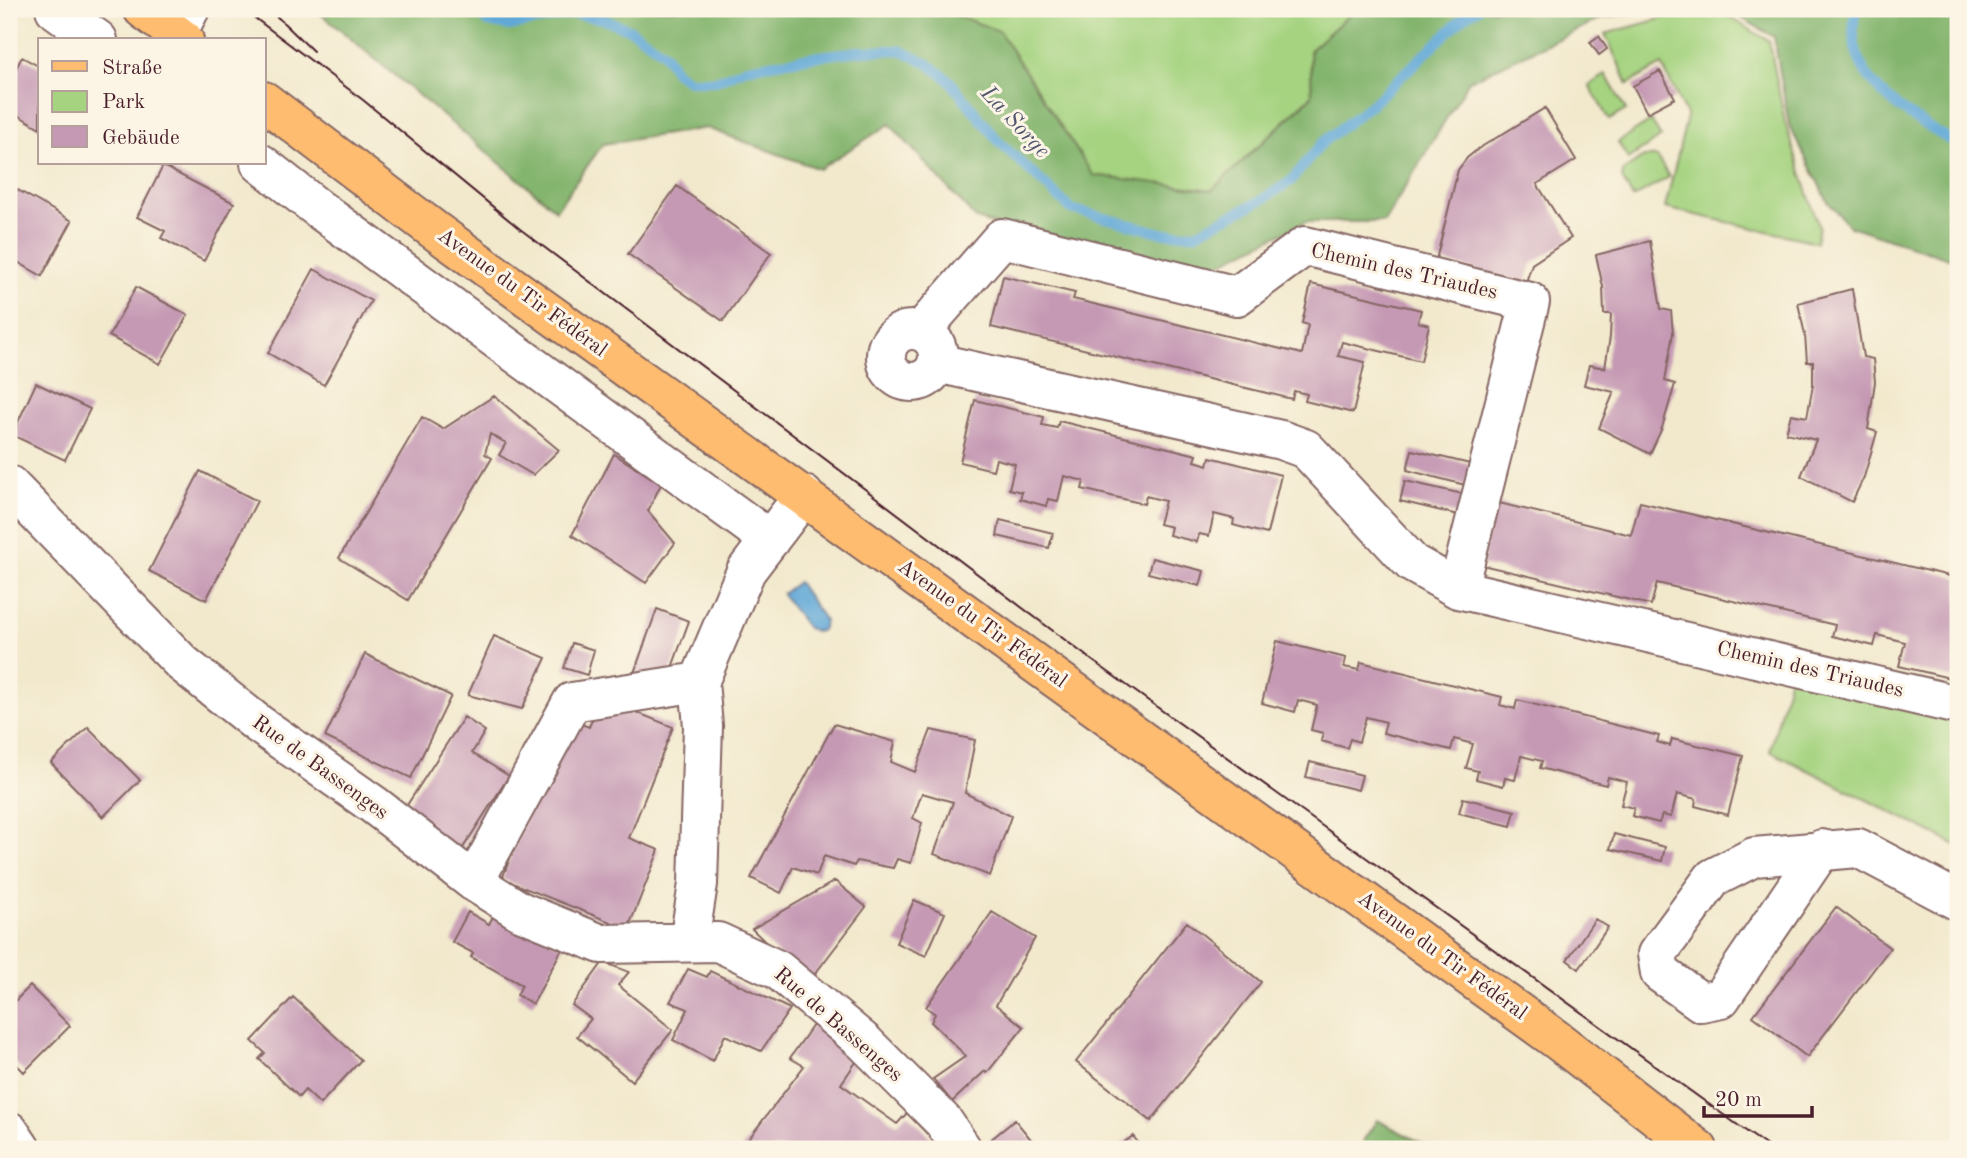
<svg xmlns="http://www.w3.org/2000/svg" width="1967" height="1158" font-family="'Old Standard TT',serif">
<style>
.green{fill:#a5d380;stroke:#787956;stroke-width:2}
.forest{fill:#84b56e;stroke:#676a4c;stroke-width:2}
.water{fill:#60a8d7;stroke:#556481;stroke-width:2}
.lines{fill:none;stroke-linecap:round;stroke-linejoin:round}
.stream{stroke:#60a8d7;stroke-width:10}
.building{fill:#c599b4}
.minor-casing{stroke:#856664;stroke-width:42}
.major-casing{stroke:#856664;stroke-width:42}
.minor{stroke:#fff;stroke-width:38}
.major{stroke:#fdbc70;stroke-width:38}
.tram{stroke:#4a1f2b;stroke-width:2}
.labels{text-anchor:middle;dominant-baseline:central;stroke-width:6;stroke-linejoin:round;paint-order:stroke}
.street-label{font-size:21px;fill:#4a1f2b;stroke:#fcf5e5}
.water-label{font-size:23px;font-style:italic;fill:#535670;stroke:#fcf5e5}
</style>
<rect width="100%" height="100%" fill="#fcf5e5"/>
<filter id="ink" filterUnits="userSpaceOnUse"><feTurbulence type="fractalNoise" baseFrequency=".0143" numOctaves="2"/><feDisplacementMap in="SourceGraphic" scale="14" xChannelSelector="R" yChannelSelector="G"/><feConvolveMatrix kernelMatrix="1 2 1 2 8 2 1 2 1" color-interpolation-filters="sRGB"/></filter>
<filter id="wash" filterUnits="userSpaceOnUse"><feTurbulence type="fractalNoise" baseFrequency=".00686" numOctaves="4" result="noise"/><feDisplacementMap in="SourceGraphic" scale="28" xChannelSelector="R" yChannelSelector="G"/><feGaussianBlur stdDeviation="1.57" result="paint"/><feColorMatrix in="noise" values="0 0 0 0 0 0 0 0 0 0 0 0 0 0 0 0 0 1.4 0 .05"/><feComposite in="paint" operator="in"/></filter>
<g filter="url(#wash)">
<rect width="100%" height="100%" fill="#f2e9cd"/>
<!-- green -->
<path class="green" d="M 939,9 L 1356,9 L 1310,50 L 1312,95 L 1212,190 L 1093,176 L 999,31 Z
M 1716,9 L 1769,41 L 1785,123 L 1819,227 L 1816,242 L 1665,208 L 1687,117 L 1662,65 L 1628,84 L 1605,34 L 1689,11 Z
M 1606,75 L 1626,110 L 1609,120 L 1589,85 Z
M 1651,121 L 1661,137 L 1628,159 L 1618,142 Z
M 1644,157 L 1657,157 L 1669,177 L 1633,198 L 1622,178 L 1624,170 Z
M 1790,677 L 1958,718 L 1958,846 L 1770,751 Z"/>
<!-- forest -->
<path class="forest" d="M 315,9 L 939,9 L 999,31 L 1093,175 L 1212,190 L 1312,96 L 1310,50 L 1356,9 L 1656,9 L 1602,18 L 1469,81 L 1384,222 L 1305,222 L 1193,276 L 1043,240 L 976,219 L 890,124 L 819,169 L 707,128 L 603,144 L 556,210 Z
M 1726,9 L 1958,9 L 1958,261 L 1849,226 L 1828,202 L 1789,125 L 1774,37 Z
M 1377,1120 L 1433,1149 L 1366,1149 L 1363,1141 Z"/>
<!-- water -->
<path class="water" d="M 798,582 L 825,621 L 822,630 L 817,632 L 807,628 L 782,594 Z"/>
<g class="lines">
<!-- stream -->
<path class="stream" d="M 472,9 L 488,22 L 509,26 L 573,14 L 603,19 L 631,30 L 663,52 L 676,72 L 689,81 L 716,81 L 747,68 L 812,57 L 859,51 L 900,50 L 927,63 L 949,80 L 999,142 L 1071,209 L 1162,233 L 1194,234 L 1260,201 L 1291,181 L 1323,142 L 1372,104 L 1464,17 L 1478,9
M 1856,9 C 1839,80 1907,114 1958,145"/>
</g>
<g id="blocks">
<!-- building -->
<path class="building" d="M 1599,36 L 1607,49 L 1599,55 L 1590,42 Z
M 22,57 L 40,67 L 40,128 L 9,110 L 9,81 Z
M 1660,71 L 1675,98 L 1647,113 L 1633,86 Z
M 1545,108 L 1576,160 L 1537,184 L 1571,238 L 1532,264 L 1526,282 L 1436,260 L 1458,170 L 1467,158 L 1478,149 Z
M 163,166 L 234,203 L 204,261 L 161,238 L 165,231 L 137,217 Z
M 9,185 L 72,221 L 42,276 L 9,257 Z
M 677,186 L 771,253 L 723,321 L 628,254 Z
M 1650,241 L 1661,309 L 1671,311 L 1673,333 L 1665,381 L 1675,384 L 1662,428 L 1650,454 L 1599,428 L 1614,392 L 1584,385 L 1589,365 L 1605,368 L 1610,337 L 1611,314 L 1604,314 L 1603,287 L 1596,255 Z
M 314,269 L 371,301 L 324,385 L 268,353 Z
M 1003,276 L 1075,293 L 1073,299 L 1302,354 L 1308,325 L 1302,323 L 1311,284 L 1421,310 L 1418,322 L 1429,325 L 1421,361 L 1342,342 L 1338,356 L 1365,362 L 1353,413 L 1305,401 L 1307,394 L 1294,391 L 1292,399 L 991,327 Z
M 136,287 L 188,315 L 160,364 L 109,336 Z
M 1852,289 L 1863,357 L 1873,359 L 1875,382 L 1868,429 L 1877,432 L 1864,477 L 1852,502 L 1801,476 L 1816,440 L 1786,433 L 1791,414 L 1807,417 L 1813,385 L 1813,362 L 1807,362 L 1805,335 L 1798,303 Z
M 36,383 L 90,409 L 65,460 L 12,435 Z
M 494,396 L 559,450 L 533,475 L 499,455 L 506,443 L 490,434 L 485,454 L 492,458 L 408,600 L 339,558 L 422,417 L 443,429 Z
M 975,400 L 1044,417 L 1042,425 L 1057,428 L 1059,421 L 1197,455 L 1195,461 L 1208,465 L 1210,457 L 1281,475 L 1267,534 L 1233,525 L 1234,519 L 1214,514 L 1209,536 L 1199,534 L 1197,542 L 1169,535 L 1171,527 L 1159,524 L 1165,501 L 1146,496 L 1144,504 L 1082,489 L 1084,481 L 1064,476 L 1058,501 L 1048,499 L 1046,506 L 1020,499 L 1022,492 L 1009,489 L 1015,464 L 996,459 L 993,470 L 960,462 Z
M 1412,450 L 1470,464 L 1465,485 L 1407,470 Z
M 614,454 L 661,484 L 648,511 L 675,543 L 646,583 L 572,535 Z
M 200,471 L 257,501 L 206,600 L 149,571 Z
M 1405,481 L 1463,494 L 1458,515 L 1400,501 Z
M 1495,502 L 1631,535 L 1640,502 L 1958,578 L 1958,680 L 1899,666 L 1905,642 L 1877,635 L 1874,646 L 1832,636 L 1835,625 L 1657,583 L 1651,605 L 1482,565 Z
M 1000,520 L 1053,533 L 1049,548 L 997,536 Z
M 1152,558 L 1204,571 L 1200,586 L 1148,573 Z
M 657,609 L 689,621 L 666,684 L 634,673 Z
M 494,636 L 546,658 L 522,709 L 468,695 Z
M 1277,641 L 1346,658 L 1344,667 L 1359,670 L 1361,662 L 1502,697 L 1500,705 L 1515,709 L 1517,700 L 1659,736 L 1657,742 L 1670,746 L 1672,739 L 1743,756 L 1728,815 L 1695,806 L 1696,799 L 1677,794 L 1671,817 L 1662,815 L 1659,823 L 1632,816 L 1634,808 L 1621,805 L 1627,782 L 1608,777 L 1606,785 L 1540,768 L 1542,761 L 1521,756 L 1515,780 L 1505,778 L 1503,786 L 1476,779 L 1478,771 L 1466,768 L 1473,744 L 1454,739 L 1451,750 L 1383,733 L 1386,722 L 1366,717 L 1359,742 L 1350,739 L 1347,748 L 1321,741 L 1323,733 L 1311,730 L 1317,705 L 1298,700 L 1295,712 L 1262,703 Z
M 572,643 L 594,650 L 587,675 L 564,668 Z
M 365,654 L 451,696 L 411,778 L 325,737 Z
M 601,698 L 673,727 L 629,838 L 659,850 L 628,929 L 502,879 L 565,718 L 589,727 Z
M 464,717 L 485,731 L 472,753 L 509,776 L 459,854 L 400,816 Z
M 834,724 L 895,742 L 891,762 L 915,772 L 931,730 L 975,740 L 965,793 L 1011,816 L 990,876 L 934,854 L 953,802 L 922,793 L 913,818 L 922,823 L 911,863 L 897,859 L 893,868 L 857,861 L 854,866 L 824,856 L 817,875 L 793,867 L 781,893 L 751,878 Z
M 88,727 L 140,780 L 103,817 L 51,763 Z
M 1310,762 L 1362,775 L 1358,790 L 1306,777 Z
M 1463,798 L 1515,811 L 1511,826 L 1459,813 Z
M 1614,834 L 1665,847 L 1662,861 L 1610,849 Z
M 835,881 L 866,907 L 808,983 L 752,929 Z
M 914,900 L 945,913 L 926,956 L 896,943 Z
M 1836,907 L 1890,948 L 1807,1057 L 1753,1016 Z
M 496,911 L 563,947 L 533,1004 L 517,995 L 522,985 L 471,957 L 473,953 L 452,942 L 468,912 L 489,924 Z
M 992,912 L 1035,938 L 996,1005 L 1024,1027 L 987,1073 L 985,1071 L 952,1102 L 933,1079 L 966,1056 L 931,1022 L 935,1014 L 926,1007 Z
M 1595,919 L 1608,927 L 1579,969 L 1567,960 Z
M 1187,922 L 1261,982 L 1151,1121 L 1076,1062 Z
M 603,962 L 629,972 L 618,985 L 673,1030 L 632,1081 L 577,1036 L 591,1019 L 572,1005 Z
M 688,969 L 707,977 L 710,971 L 790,1009 L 761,1051 L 725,1035 L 713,1061 L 673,1040 L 688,1009 L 670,1002 Z
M 30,986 L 70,1026 L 24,1072 L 9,1057 L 9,1001 L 12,1004 Z
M 293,997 L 361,1060 L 320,1104 L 305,1090 L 299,1097 L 259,1059 L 265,1053 L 252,1041 Z
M 813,1025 L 860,1056 L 841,1084 L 897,1124 L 907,1113 L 939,1146 L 936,1149 L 741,1149 L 804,1066 L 790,1058 Z
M 1015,1120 L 1039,1149 L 979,1149 Z
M 1133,1136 L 1143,1149 L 1115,1149 Z"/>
</g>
</g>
<g filter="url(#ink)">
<use href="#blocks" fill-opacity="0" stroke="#856664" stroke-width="2"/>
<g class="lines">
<!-- minor casing -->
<g class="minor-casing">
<path id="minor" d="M 55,9 L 98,40
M 176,35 L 190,9
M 260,163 L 320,210 L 770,540
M886 356a26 26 0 1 1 52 0a26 26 0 1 1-52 0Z
M 921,331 L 1002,238 L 1237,296 L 1305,246 L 1530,302 L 1458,589
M 937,363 L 1281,440 L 1306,449 L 1412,563 L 1458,589 L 1958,705
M 9,485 L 182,663 L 257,723 L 374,805 L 474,882 L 520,911 L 601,944 L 718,942 L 778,970 L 864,1042 L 943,1121 L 962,1149
M 1822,849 L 1721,998 L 1701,1002 L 1660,973 L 1657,954 L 1713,878 L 1754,857 L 1858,848 L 1958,901
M 474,882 L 572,702 L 699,682
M 689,942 L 698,884 L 703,726 L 699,682 L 746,571 L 804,495
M 9,1131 L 21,1149"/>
</g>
<!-- major casing -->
<g class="major-casing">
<path id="major" d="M 143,9 L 184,40
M 264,101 L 434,230 L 1557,1040 L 1698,1149"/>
</g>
<!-- minor -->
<use href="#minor" class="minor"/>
<!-- major -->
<use href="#major" class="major"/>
<!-- tram -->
<path class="tram" d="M 243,9 L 363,100 L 520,229 L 1093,661 L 1771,1149
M 269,9 L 313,51"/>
</g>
</g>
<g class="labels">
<!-- street labels -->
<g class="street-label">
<text transform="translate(1404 272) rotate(13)">Chemin des Triaudes</text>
<text transform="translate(522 293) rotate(36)">Avenue du Tir Fédéral</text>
<text transform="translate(982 624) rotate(36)">Avenue du Tir Fédéral</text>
<text transform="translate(1810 670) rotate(13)">Chemin des Triaudes</text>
<text transform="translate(320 768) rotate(36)">Rue de Bassenges</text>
<text transform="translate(1442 956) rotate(36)">Avenue du Tir Fédéral</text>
<text transform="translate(838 1025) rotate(41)">Rue de Bassenges</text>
</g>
<!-- water labels -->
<g class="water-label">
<text transform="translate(1015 122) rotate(47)">La Sorge</text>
</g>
</g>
<!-- margin -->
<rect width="1967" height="1158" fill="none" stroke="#fcf5e5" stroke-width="35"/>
<!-- legend -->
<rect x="38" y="38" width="228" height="126" fill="#fcf5e5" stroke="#b59f9b" stroke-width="2"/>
<rect x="52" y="61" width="35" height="10" fill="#fdbc70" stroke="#b59f9b" stroke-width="2"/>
<text x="102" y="74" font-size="21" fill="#4a1f2b">Straße</text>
<rect x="52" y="91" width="35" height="21" fill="#a5d380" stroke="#b59f9b" stroke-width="2"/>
<text x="102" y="108" font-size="21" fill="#4a1f2b">Park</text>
<rect x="52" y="126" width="35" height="21" fill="#c599b4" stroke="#b59f9b" stroke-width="2"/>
<text x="102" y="144" font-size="21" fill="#4a1f2b">Gebäude</text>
<!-- scale -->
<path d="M1704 1106v10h108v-10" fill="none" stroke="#4a1f2b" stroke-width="3.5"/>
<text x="1715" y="1106" font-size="21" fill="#4a1f2b" stroke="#fcf5e5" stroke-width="5" paint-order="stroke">20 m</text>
</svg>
